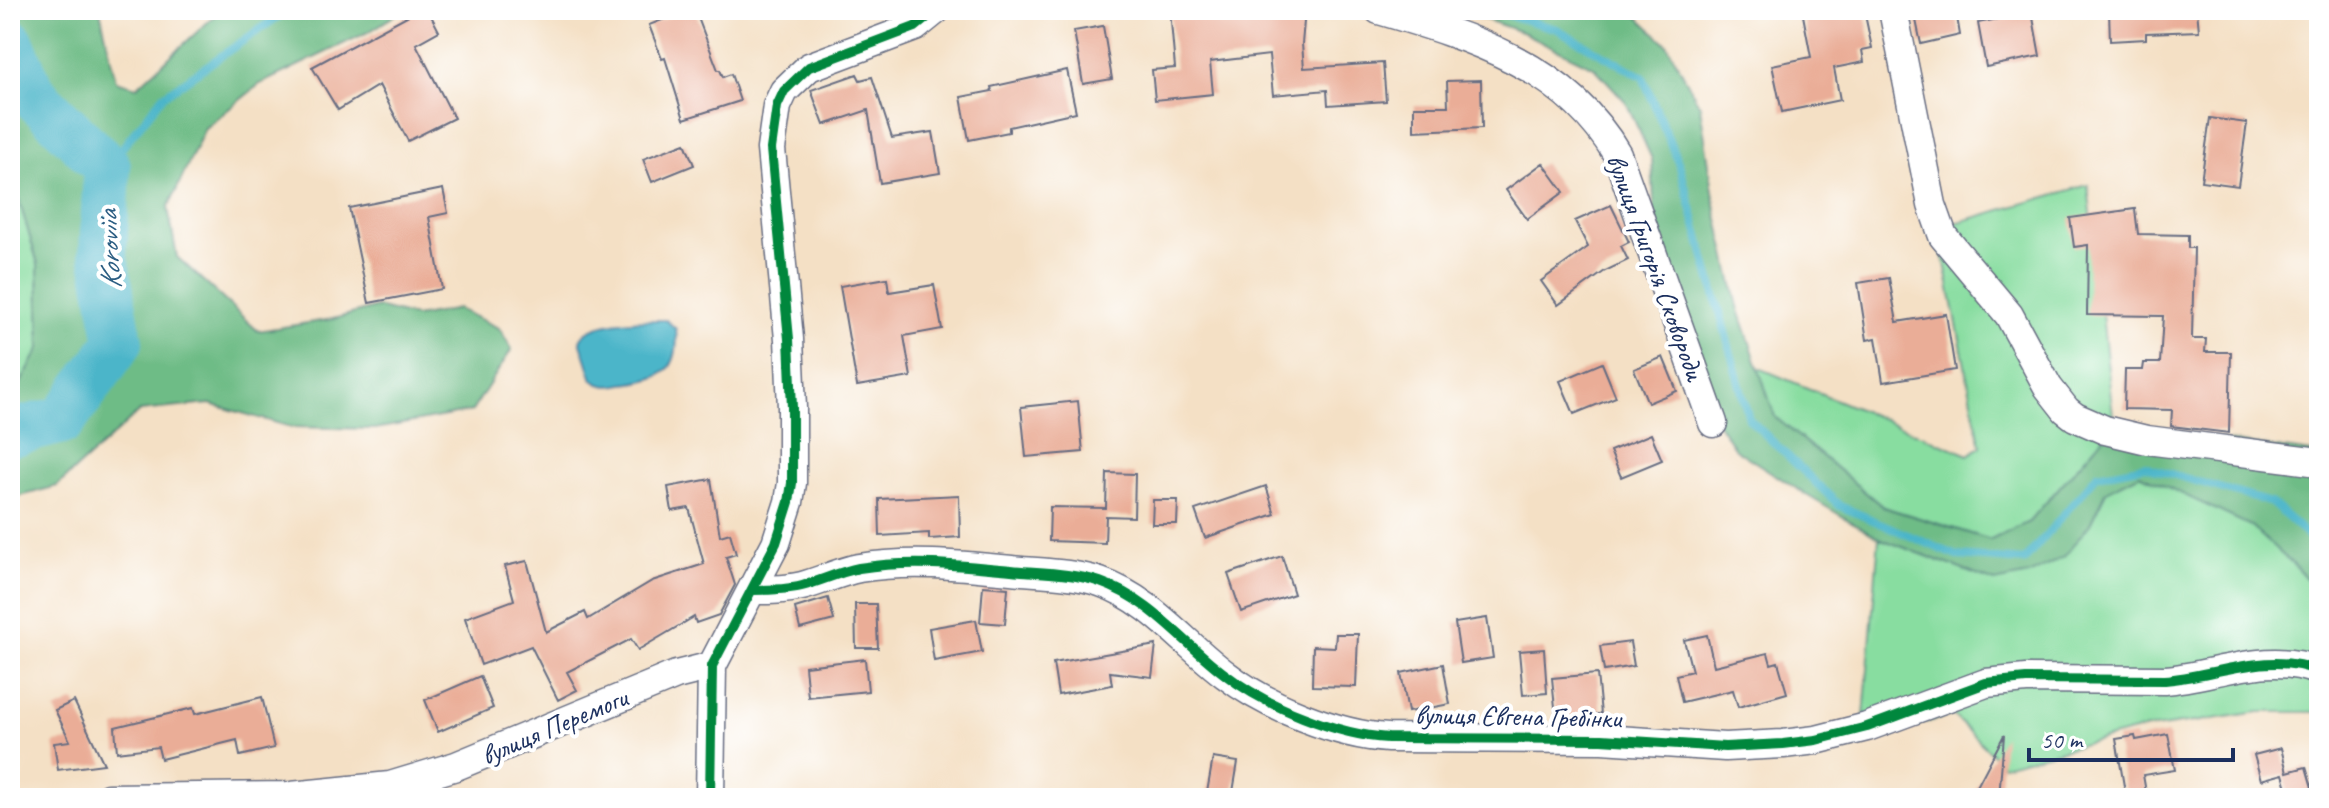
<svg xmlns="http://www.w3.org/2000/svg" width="2329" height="808" font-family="Caveat,sans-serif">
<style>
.green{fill:#88dda0;stroke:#52867f;stroke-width:2}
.forest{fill:#6ebc86;stroke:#447672;stroke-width:2}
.water{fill:#4bb5c9;stroke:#337294;stroke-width:2}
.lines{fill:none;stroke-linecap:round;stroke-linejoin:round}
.stream{stroke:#4bb5c9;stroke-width:8}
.river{stroke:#4bb5c9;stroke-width:48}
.building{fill:#eaad97}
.minor-casing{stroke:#676d82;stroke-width:31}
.minor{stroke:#fff;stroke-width:28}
.cycleway-casing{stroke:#fff;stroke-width:15}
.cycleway{stroke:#00873e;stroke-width:10}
.labels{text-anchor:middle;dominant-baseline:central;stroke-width:8;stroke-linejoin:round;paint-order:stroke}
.street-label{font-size:28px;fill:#1b2f5e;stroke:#fff}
.water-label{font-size:30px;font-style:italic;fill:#2c5e83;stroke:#fff}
</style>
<rect width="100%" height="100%" fill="#fff"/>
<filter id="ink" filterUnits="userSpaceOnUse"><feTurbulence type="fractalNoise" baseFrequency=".0125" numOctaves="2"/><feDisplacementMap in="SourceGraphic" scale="16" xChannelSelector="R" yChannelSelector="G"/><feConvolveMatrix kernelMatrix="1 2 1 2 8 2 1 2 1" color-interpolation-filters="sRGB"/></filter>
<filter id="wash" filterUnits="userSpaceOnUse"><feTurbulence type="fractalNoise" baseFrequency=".006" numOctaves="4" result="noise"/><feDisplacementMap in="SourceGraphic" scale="32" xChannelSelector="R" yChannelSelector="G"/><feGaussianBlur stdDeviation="1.8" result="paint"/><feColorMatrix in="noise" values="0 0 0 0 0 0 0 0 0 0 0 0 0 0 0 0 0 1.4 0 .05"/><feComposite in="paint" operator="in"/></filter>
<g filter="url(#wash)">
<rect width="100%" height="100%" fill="#f4e0c5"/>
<!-- green -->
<path class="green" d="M 10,170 L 38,264 L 40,348 L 19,386 L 10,386 Z
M 2088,185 L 2114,425 L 2029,522 L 1991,540 L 1883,507 L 1775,417 L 1757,367 L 1969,455 L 1981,446 L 1938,228 Z
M 2140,474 L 2251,526 L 2299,570 L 2319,593 L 2319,712 L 2259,712 L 2135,731 L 2003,765 L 1953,715 L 1862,740 L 1879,538 L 1995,582 L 2090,524 L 2106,491 Z"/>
<!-- forest -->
<path class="forest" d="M 10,10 L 100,10 L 116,81 L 137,87 L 221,10 L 403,10 L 370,31 L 260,84 L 205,128 L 168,208 L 177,257 L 258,331 L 333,319 L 377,307 L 415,317 L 458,309 L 499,328 L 512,349 L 472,411 L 375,429 L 291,427 L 210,404 L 140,411 L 57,486 L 10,499 L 10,386 L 19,386 L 40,348 L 38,264 L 10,170 Z
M 1459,10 L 1637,10 L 1634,13 L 1667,44 L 1700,106 L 1716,210 L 1738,307 L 1775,417 L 1883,507 L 1991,540 L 2029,522 L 2114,425 L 2319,454 L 2319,593 L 2299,570 L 2251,526 L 2140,474 L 2106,491 L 2090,524 L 2064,557 L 2029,575 L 1995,582 L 1879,538 L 1808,496 L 1735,449 L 1682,368 L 1657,272 L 1652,159 L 1626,102 L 1594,67 L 1524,33 Z"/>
<!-- water -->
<path class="water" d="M 666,320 L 676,329 C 681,372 661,380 623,384 C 612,386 603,388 593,380 L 580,340 C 588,319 646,320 666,320 Z"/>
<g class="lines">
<!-- stream -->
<path class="stream" d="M 1490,10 L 1557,29 L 1643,77 L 1680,167 L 1749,419 L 1840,506 L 1957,556 L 2024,561 L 2097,475 L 2144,466 L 2271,503 L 2319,545
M 107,167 L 163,96 L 288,10"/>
<!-- river -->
<path class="river" d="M 10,42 L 31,93 L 107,167 L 103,253 L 119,342 L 63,420 L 10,433"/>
</g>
<g id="blocks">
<!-- building -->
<path class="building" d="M 418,10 L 428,10 L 439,31 L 416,44 L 454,118 L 408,141 L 379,85 L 338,110 L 312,67 Z
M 688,10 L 695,10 L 718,70 L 720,70 L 723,77 L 731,74 L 740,101 L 684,119 L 665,58 L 662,59 L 649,25 Z
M 1170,10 L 1207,10 L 1208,18 L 1254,12 L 1254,10 L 1305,10 L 1302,44 L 1304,68 L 1383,63 L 1386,101 L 1328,105 L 1327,90 L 1273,95 L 1269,55 L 1210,62 L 1213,94 L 1155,100 L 1152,70 L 1175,68 Z
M 1802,10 L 1864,10 L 1872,48 L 1862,50 L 1864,62 L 1834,68 L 1840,100 L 1782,112 L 1772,65 L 1811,57 Z
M 2109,10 L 2197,10 L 2199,31 L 2146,33 L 2146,39 L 2110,41 Z
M 1956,11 L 1960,35 L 1921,44 L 1916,20 Z
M 2032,12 L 2040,56 L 1986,67 L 1978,23 Z
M 1103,26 L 1112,79 L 1083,84 L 1074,31 Z
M 1067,70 L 1076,112 L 1009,127 L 1009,132 L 969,140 L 961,97 L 992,91 L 991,87 Z
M 857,74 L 860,80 L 872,77 L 892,138 L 933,132 L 940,173 L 880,183 L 868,110 L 824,125 L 811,90 Z
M 1481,80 L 1482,128 L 1414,131 L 1414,106 L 1448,106 L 1447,81 Z
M 2210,118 L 2247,123 L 2238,186 L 2201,181 Z
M 685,143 L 694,165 L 652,182 L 643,159 Z
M 1543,163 L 1564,192 L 1527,219 L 1506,190 Z
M 443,189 L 448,213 L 429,217 L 442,289 L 369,303 L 349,208 Z
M 1611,205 L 1629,242 L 1621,246 L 1628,260 L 1605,271 L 1558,305 L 1541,281 L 1588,247 L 1575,221 Z
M 2135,209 L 2138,234 L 2188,235 L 2188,248 L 2194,248 L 2192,339 L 2206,339 L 2205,352 L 2231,352 L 2229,433 L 2171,426 L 2172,410 L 2124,409 L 2125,370 L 2143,370 L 2144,363 L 2160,363 L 2163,316 L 2087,315 L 2088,245 L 2074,247 L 2070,218 Z
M 887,278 L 889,292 L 934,285 L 942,329 L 904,336 L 911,377 L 857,386 L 840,286 Z
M 1889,278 L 1897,322 L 1946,314 L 1955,370 L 1883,382 L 1876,338 L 1867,340 L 1858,283 Z
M 1663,357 L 1677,391 L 1648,403 L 1634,369 Z
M 1602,363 L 1616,397 L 1574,414 L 1560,381 Z
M 1078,401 L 1083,452 L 1026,457 L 1021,407 Z
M 1651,434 L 1662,460 L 1621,477 L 1610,451 Z
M 1107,473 L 1135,474 L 1134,517 L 1106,516 L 1105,543 L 1049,541 L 1050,507 L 1106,508 Z
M 711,479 L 720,536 L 730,533 L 736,554 L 726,557 L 735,585 L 719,615 L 696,623 L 694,617 L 638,650 L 631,639 L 567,672 L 577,690 L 558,700 L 531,646 L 481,665 L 465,618 L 514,600 L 505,566 L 527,561 L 546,632 L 585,612 L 588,619 L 652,581 L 704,564 L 689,508 L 672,511 L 668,487 Z
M 1266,486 L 1275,514 L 1205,538 L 1195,510 Z
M 959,495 L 960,537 L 929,539 L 929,533 L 880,536 L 879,499 Z
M 1153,500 L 1178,500 L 1177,524 L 1152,524 Z
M 1282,556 L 1294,594 L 1241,612 L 1228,574 Z
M 983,586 L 1008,588 L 1005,624 L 980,622 Z
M 828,598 L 834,620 L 800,629 L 795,608 Z
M 855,604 L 876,604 L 878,648 L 856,648 Z
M 1487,618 L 1493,658 L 1461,663 L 1455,623 Z
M 976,620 L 982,652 L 934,661 L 929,628 Z
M 1336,634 L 1358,634 L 1356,687 L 1312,686 L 1313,646 L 1335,647 Z
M 1707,635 L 1714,666 L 1768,653 L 1771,664 L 1778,662 L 1787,693 L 1738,707 L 1733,690 L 1682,702 L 1676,675 L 1692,671 L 1684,640 Z
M 1630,642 L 1634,666 L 1604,671 L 1600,646 Z
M 1156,645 L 1152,677 L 1110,672 L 1112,685 L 1058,695 L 1053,663 Z
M 1544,649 L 1547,693 L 1523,695 L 1519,651 Z
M 865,659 L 868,691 L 808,697 L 805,666 Z
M 1443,664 L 1450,704 L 1408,712 L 1401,673 Z
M 1597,674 L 1601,714 L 1556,717 L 1552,678 Z
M 480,676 L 493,708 L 438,732 L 425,700 Z
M 262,697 L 274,748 L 240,756 L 237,740 L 161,759 L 158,747 L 117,752 L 115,727 L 193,708 L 195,714 Z
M 74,701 L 104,764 L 58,770 L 54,743 L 70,741 L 55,710 Z
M 2168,734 L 2175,770 L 2143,775 L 2147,798 L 2126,798 L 2116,739 L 2135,736 L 2136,740 Z
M 2004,735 L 1999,798 L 1971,798 Z
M 2281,748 L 2287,772 L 2306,767 L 2315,798 L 2290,798 L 2283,774 L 2261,780 L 2254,755 Z
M 1213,758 L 1238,762 L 1232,798 L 1206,798 Z"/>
</g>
</g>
<g filter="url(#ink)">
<use href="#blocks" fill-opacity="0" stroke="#676d82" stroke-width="2"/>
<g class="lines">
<!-- minor casing -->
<g class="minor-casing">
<path id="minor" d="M 1379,10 C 1471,37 1566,66 1617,154 L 1713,423
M 1893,10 L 1932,205 L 1943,236 L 2009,315 L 2048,387 L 2066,410 L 2075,417 L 2105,430 L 2147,440 L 2319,462
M 754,590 C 770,590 786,590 802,586 C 821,581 839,572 859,568 C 913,559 969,566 1022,571 C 1048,573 1076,574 1100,582 C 1152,600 1184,644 1226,675 C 1266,706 1337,735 1388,738 L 1602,739 L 1725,747 L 1783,744 L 1816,740 L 1867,727 L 1986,683 L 2026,679 L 2165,680 C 2215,676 2269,650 2319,671
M 108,798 L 291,796 L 390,786 L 456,766 L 676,675 L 712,666
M 710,798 L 712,666 L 776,543 L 789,502 L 792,483 L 792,408 L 789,339 L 771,149 L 777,106 L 784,91 L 809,67 L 915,27 L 936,10"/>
</g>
<!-- minor -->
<use href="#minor" class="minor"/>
<!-- cycleway casing -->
<g class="cycleway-casing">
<path id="cycleway" d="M 754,590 C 770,590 786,590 802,586 C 821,581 839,572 859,568 C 913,559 969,566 1022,571 C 1048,573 1076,574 1100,582 C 1152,600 1184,644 1226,675 C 1266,706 1337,735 1388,738 L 1602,739 L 1725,747 L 1783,744 L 1816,740 L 1867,727 L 1986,683 L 2026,679 L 2165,680 C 2215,676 2269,650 2319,671
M 710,798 L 712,666 L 776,543 L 789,502 L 792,483 L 792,408 L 789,339 L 771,149 L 777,106 L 784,91 L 809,67 L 915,27 L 936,10"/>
</g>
<!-- cycleway -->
<use href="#cycleway" class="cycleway"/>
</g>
</g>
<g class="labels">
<!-- street labels -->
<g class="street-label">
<text transform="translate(1656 267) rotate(70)">вулиця Григорія Сковороди</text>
<text transform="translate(1518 716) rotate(1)">вулиця Євгена Гребінки</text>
<text transform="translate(554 726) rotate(-23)">вулиця Перемоги</text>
</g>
<!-- water labels -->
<g class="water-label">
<text transform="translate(109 250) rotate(-93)">Koroviia</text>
</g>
</g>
<!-- margin -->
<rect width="2329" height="808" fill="none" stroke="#fff" stroke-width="40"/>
<!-- scale -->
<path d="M2029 748v12h204v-12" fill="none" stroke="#1b2f5e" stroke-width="4"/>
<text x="2041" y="748" font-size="24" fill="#1b2f5e" stroke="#ffffff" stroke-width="6" paint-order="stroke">50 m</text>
</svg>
